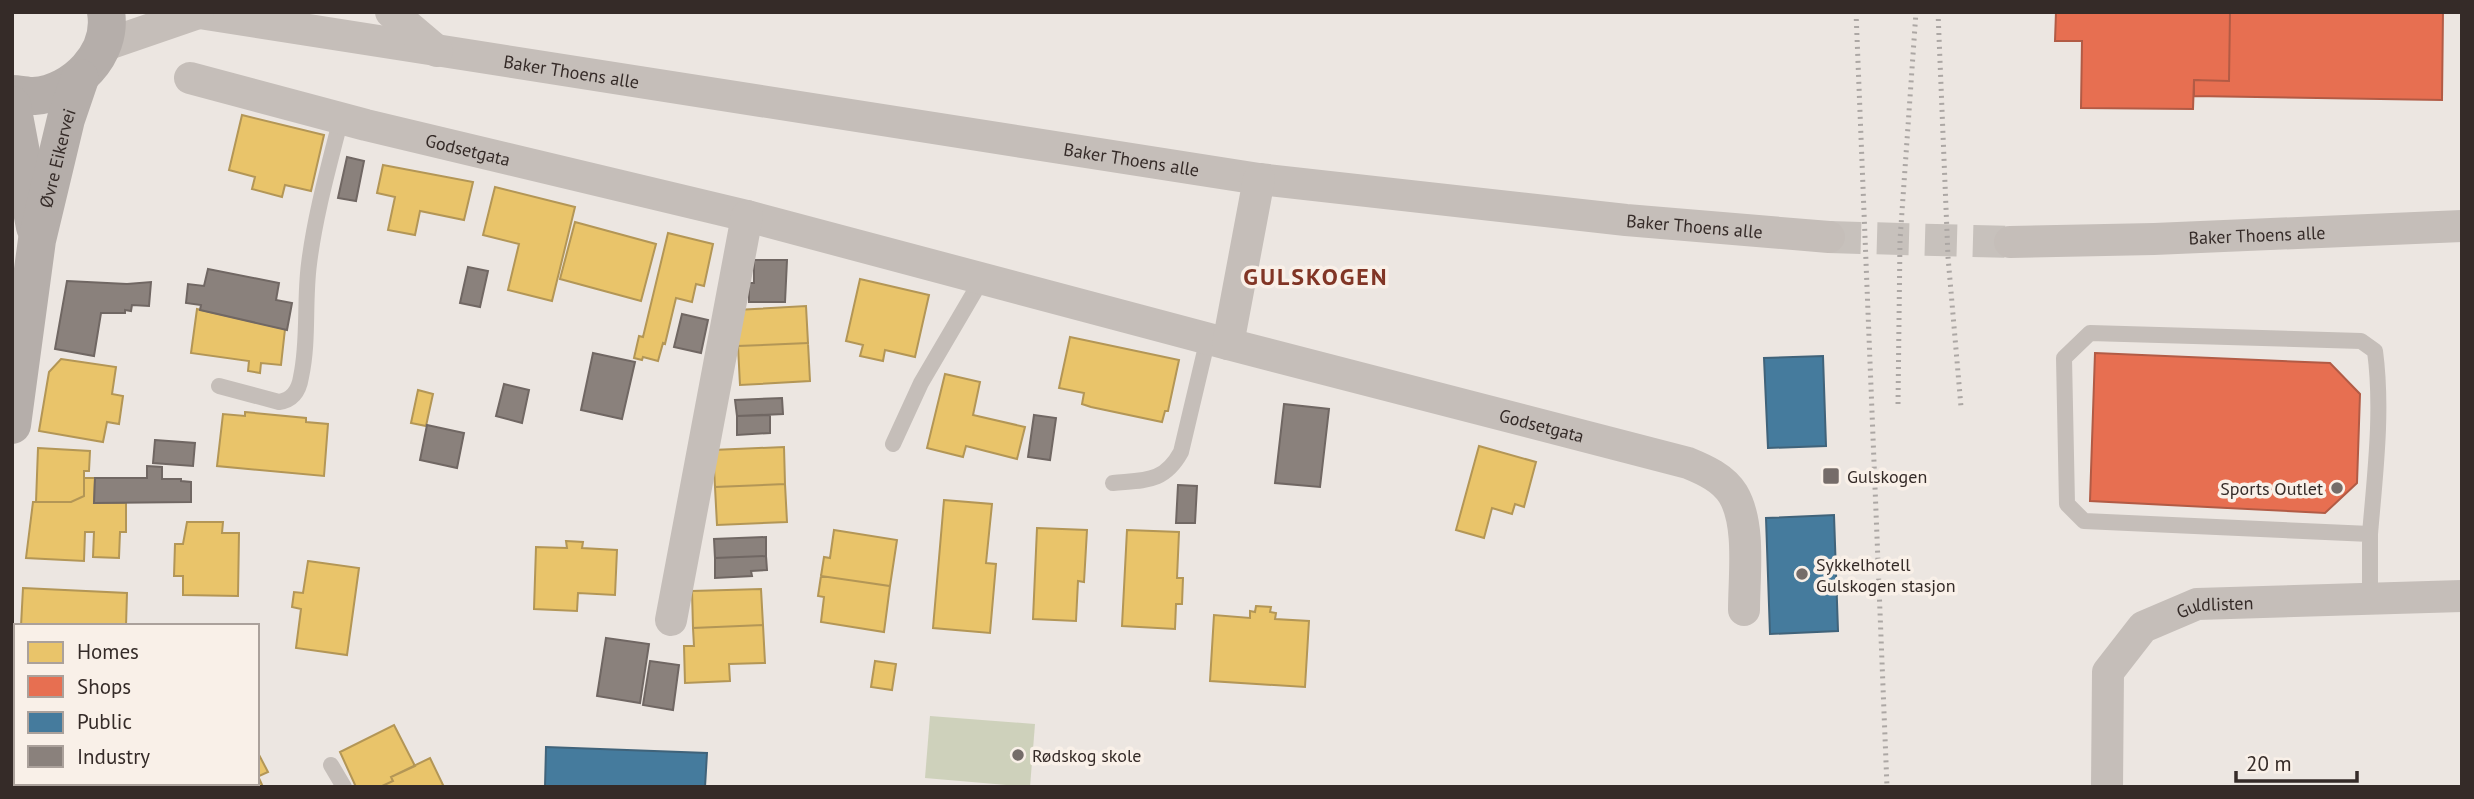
<svg xmlns="http://www.w3.org/2000/svg" width="2474" height="799" font-family="'PT Sans',sans-serif">
<style>
.green{fill:#ced1bb}
.homes{fill:#e9c46a;stroke:#b39656;stroke-width:2}
.shops{fill:#e76f51;stroke:#b25b45;stroke-width:2}
.public{fill:#457b9d;stroke:#40637a;stroke-width:2}
.industry{fill:#8a817c;stroke:#706763;stroke-width:2}
.lines{fill:none;stroke-linecap:round;stroke-linejoin:round}
.street-tunnel{stroke:#c7c1bc;stroke-width:32;stroke-dasharray:32 16;stroke-linecap:butt}
.lane{stroke:#c5beb9;stroke-width:16}
.street{stroke:#c5beb9;stroke-width:32}
.secondary{stroke:#b5aeaa;stroke-width:38}
.rail{stroke:#aca7a4;stroke-width:5;stroke-dasharray:2 5;stroke-linecap:butt}
.poi-dot{fill:#756c69;stroke:#f9f0e8;stroke-width:2.5}
.labels{text-anchor:middle;dominant-baseline:central;stroke-width:7;stroke-linejoin:round;paint-order:stroke}
.street-label{font-size:18px;fill:#352b28;stroke:#f9f0e8}
.poi-label{font-size:18px;fill:#352b28;stroke:#f9f0e8;text-anchor:start}
.district-label{font-size:24px;font-weight:bold;letter-spacing:2px;fill:#813525;stroke:#f9f0e8}
</style>
<rect width="100%" height="100%" fill="#ece6e1"/>
<!-- green -->
<path class="green" d="M 930,716 L 1035,724 L 1030,787 L 925,778 Z"/>
<!-- homes -->
<path class="homes" d="M 242,115 L 324,135 L 311,191 L 285,185 L 282,197 L 252,189 L 255,177 L 229,170 Z
M 383,165 L 473,182 L 464,220 L 420,211 L 415,235 L 388,230 L 395,197 L 377,193 Z
M 495,187 L 575,207 L 552,301 L 508,290 L 519,244 L 483,235 Z
M 575,222 L 656,244 L 641,301 L 560,279 Z
M 668,233 L 713,244 L 704,286 L 696,284 L 692,302 L 676,298 L 665,344 L 663,343 L 658,361 L 643,357 L 642,360 L 634,358 L 639,336 L 643,337 Z
M 860,279 L 929,295 L 915,357 L 885,350 L 883,361 L 860,356 L 863,345 L 846,341 Z
M 806,306 L 808,343 L 738,346 L 736,310 Z
M 197,309 L 285,329 L 281,365 L 261,363 L 260,373 L 248,371 L 249,361 L 191,353 Z
M 1070,337 L 1179,360 L 1168,411 L 1165,411 L 1162,422 L 1091,407 L 1082,404 L 1084,393 L 1059,388 Z
M 808,343 L 810,381 L 740,385 L 738,346 Z
M 61,359 L 116,367 L 112,394 L 123,396 L 119,424 L 107,422 L 103,442 L 39,431 L 49,372 Z
M 945,374 L 980,382 L 973,415 L 1025,427 L 1017,459 L 966,446 L 963,457 L 927,448 Z
M 418,390 L 433,394 L 426,426 L 411,423 Z
M 245,412 L 306,418 L 306,422 L 328,424 L 324,476 L 217,466 L 223,414 L 245,416 Z
M 1479,446 L 1536,462 L 1524,507 L 1515,504 L 1512,514 L 1492,508 L 1484,538 L 1456,530 Z
M 784,447 L 785,484 L 715,487 L 713,450 Z
M 38,448 L 90,451 L 89,471 L 84,471 L 84,496 L 71,502 L 36,502 Z
M 84,478 L 95,478 L 94,503 L 126,503 L 126,532 L 120,532 L 119,558 L 93,557 L 94,532 L 85,532 L 84,561 L 26,558 L 33,502 L 71,502 L 84,496 Z
M 785,484 L 787,522 L 717,525 L 715,487 Z
M 944,500 L 992,504 L 986,563 L 996,564 L 990,633 L 933,628 Z
M 187,522 L 223,522 L 222,533 L 239,533 L 238,596 L 183,595 L 183,576 L 174,576 L 175,544 L 183,544 Z
M 1037,528 L 1087,530 L 1084,582 L 1078,581 L 1076,621 L 1033,619 Z
M 834,530 L 897,540 L 890,586 L 821,576 L 824,557 L 830,558 Z
M 1127,530 L 1179,532 L 1177,578 L 1183,578 L 1182,604 L 1176,604 L 1175,629 L 1122,626 Z
M 566,541 L 583,542 L 582,548 L 617,550 L 615,595 L 578,593 L 577,611 L 534,609 L 536,547 L 567,548 Z
M 308,561 L 359,568 L 347,655 L 296,648 L 301,609 L 292,607 L 294,592 L 303,593 Z
M 821,576 L 890,586 L 884,632 L 821,622 L 824,597 L 818,596 Z
M 23,588 L 127,593 L 126,626 L 21,626 Z
M 761,589 L 763,625 L 693,628 L 692,591 Z
M 1256,606 L 1271,607 L 1270,612 L 1276,613 L 1275,619 L 1309,621 L 1305,687 L 1210,681 L 1214,615 L 1250,618 L 1250,611 L 1255,612 Z
M 763,625 L 765,663 L 729,664 L 730,681 L 685,683 L 684,646 L 694,646 L 693,628 Z
M 875,661 L 896,664 L 892,690 L 871,687 Z
M 394,725 L 415,766 L 391,777 L 393,781 L 380,787 L 356,787 L 340,752 Z
M 257,751 L 268,772 L 257,777 Z
M 430,758 L 444,787 L 380,787 L 393,781 L 391,777 Z
M 258,776 L 263,787 L 227,787 L 234,783 L 237,787 L 244,783 L 257,783 Z
M 58,783 L 120,783 L 120,787 L 59,787 Z
M 205,783 L 234,783 L 227,787 L 206,787 Z"/>
<!-- shops -->
<path class="shops" d="M 2056,12 L 2230,12 L 2229,81 L 2194,80 L 2193,109 L 2081,108 L 2082,41 L 2055,41 Z
M 2230,12 L 2443,12 L 2442,100 L 2194,96 L 2194,80 L 2229,81 Z
M 2095,353 L 2330,363 L 2360,394 L 2357,483 L 2325,513 L 2090,501 Z"/>
<!-- public -->
<path class="public" d="M 1823,356 L 1826,446 L 1768,448 L 1764,358 Z
M 1834,515 L 1838,631 L 1770,634 L 1766,518 Z
M 546,747 L 707,753 L 705,787 L 545,787 Z"/>
<!-- industry -->
<path class="industry" d="M 347,157 L 364,161 L 356,201 L 338,198 Z
M 754,260 L 787,260 L 785,302 L 749,302 L 749,283 L 754,283 Z
M 468,267 L 488,271 L 480,307 L 460,303 Z
M 208,269 L 279,283 L 276,300 L 292,303 L 287,330 L 200,310 L 201,305 L 186,303 L 188,284 L 204,286 Z
M 67,281 L 127,284 L 151,282 L 149,306 L 132,305 L 131,311 L 125,310 L 125,313 L 101,313 L 94,356 L 55,349 Z
M 682,314 L 708,320 L 701,353 L 674,347 Z
M 593,353 L 635,362 L 622,419 L 581,410 Z
M 504,384 L 529,390 L 522,423 L 496,416 Z
M 782,398 L 783,414 L 737,416 L 735,400 Z
M 1284,404 L 1329,409 L 1320,487 L 1275,483 Z
M 770,415 L 770,433 L 737,435 L 737,416 Z
M 1034,415 L 1056,418 L 1050,460 L 1028,457 Z
M 427,425 L 464,433 L 457,468 L 420,460 Z
M 155,440 L 195,443 L 193,466 L 153,463 Z
M 147,466 L 162,467 L 162,479 L 181,479 L 181,481 L 191,482 L 191,502 L 94,503 L 95,478 L 147,478 Z
M 1178,485 L 1197,486 L 1195,523 L 1176,523 Z
M 766,537 L 766,556 L 715,558 L 714,539 Z
M 766,556 L 767,570 L 751,571 L 752,576 L 715,578 L 715,558 Z
M 131,624 L 174,624 L 174,626 L 131,626 Z
M 606,638 L 649,644 L 640,703 L 597,696 Z
M 650,661 L 679,665 L 673,710 L 643,705 Z"/>
<g class="lines">
<!-- street-tunnel -->
<path class="street-tunnel" d="M 1829,237 L 2010,242"/>
<!-- lane -->
<path class="lane" d="M 219,386 L 279,402 C 293,400 299,390 301,377 C 309,340 304,302 309,264 C 315,215 329,166 341,118
M 893,444 L 921,383 L 982,279
M 1113,483 C 1145,480 1164,483 1181,452 L 1208,338
M 2370,597 L 2370,534 L 2084,521 L 2067,504 L 2064,358 L 2090,333 L 2361,341 L 2375,351 C 2383,411 2375,474 2370,534
M 331,765 L 344,787
M 186,783 L 187,787
M 38,787 L 38,783"/>
<!-- street -->
<g class="street">
<path id="s1" d="M 193,12 L 1259,179 L 1626,220 L 1829,237"/>
<path d="M 391,12 L 437,51"/>
<path d="M 102,46 L 198,13"/>
<path id="s2" d="M 190,78 L 366,125 L 747,216 L 1228,344"/>
<path id="s3" d="M 1259,179 L 1228,344 L 1688,463 C 1705,470 1723,478 1733,494 C 1751,524 1744,576 1744,610"/>
<path id="s4" d="M 2010,242 L 2154,239 L 2462,226"/>
<path d="M 671,620 L 747,216"/>
<path id="s5" d="M 2107,787 L 2108,672 L 2143,627 L 2197,604 L 2462,596"/>
</g>
<!-- secondary -->
<g class="secondary">
<path d="M 12,94 C 19,94 27,96 34,96 C 74,93 113,54 106,12"/>
<path d="M 12,105 L 35,227"/>
<path id="s6" d="M 12,425 L 37,240 L 66,119 L 80,78"/>
</g>
<!-- rail -->
<path class="rail" d="M 1856,12 L 1887,787
M 1938,12 L 1948,257 L 1961,407
M 1898,404 L 1900,240 L 1916,12"/>
</g>
<!-- markers -->
<g class="poi-dot">
<rect x="1822" y="467" width="18" height="18" rx="3.5"/>
<circle cx="2337" cy="488" r="7"/>
<circle cx="1802" cy="574" r="7"/>
<circle cx="1018" cy="755" r="7"/>
</g>
<g class="labels">
<!-- street labels -->
<g class="street-label">
<text stroke="none"><textPath href="#s1" startOffset="383">Baker Thoens alle</textPath></text>
<text stroke="none"><textPath href="#s2" startOffset="287">Godsetgata</textPath></text>
<text stroke="none"><textPath href="#s6" startOffset="271">Øvre Eikervei</textPath></text>
<text stroke="none"><textPath href="#s1" startOffset="950">Baker Thoens alle</textPath></text>
<text stroke="none"><textPath href="#s1" startOffset="1517">Baker Thoens alle</textPath></text>
<text stroke="none"><textPath href="#s4" startOffset="247">Baker Thoens alle</textPath></text>
<text stroke="none"><textPath href="#s3" startOffset="492">Godsetgata</textPath></text>
<text stroke="none"><textPath href="#s5" startOffset="248">Guldlisten</textPath></text>
</g>
<!-- poi labels -->
<g class="poi-label">
<text x="1847" y="476">Gulskogen</text>
<text x="2323" y="488" text-anchor="end">Sports Outlet</text>
<text x="1816" y="564">Sykkelhotell<tspan x="1816" dy="21">Gulskogen stasjon</tspan></text>
<text x="1032" y="755">Rødskog skole</text>
</g>
<!-- district labels -->
<g class="district-label">
<text x="1316" y="276">GULSKOGEN</text>
</g>
</g>
<!-- border -->
<rect width="2474" height="799" fill="none" stroke="#352b28" stroke-width="28"/>
<!-- legend -->
<rect x="14" y="624" width="245" height="161" fill="#f9f0e8" stroke="#aba19b" stroke-width="2"/>
<rect x="28" y="642" width="35" height="21" fill="#e9c46a" stroke="#aba19b" stroke-width="2"/>
<text x="77" y="659" font-size="21" fill="#352b28">Homes</text>
<rect x="28" y="676" width="35" height="21" fill="#e76f51" stroke="#aba19b" stroke-width="2"/>
<text x="77" y="694" font-size="21" fill="#352b28">Shops</text>
<rect x="28" y="712" width="35" height="21" fill="#457b9d" stroke="#aba19b" stroke-width="2"/>
<text x="77" y="729" font-size="21" fill="#352b28">Public</text>
<rect x="28" y="746" width="35" height="21" fill="#8a817c" stroke="#aba19b" stroke-width="2"/>
<text x="77" y="764" font-size="21" fill="#352b28">Industry</text>
<!-- scale -->
<path d="M2236 771v10h121v-10" fill="none" stroke="#352b28" stroke-width="3.5"/>
<text x="2246" y="771" font-size="21" fill="#352b28" stroke="#f9f0e8" stroke-width="5" paint-order="stroke">20 m</text>
</svg>
